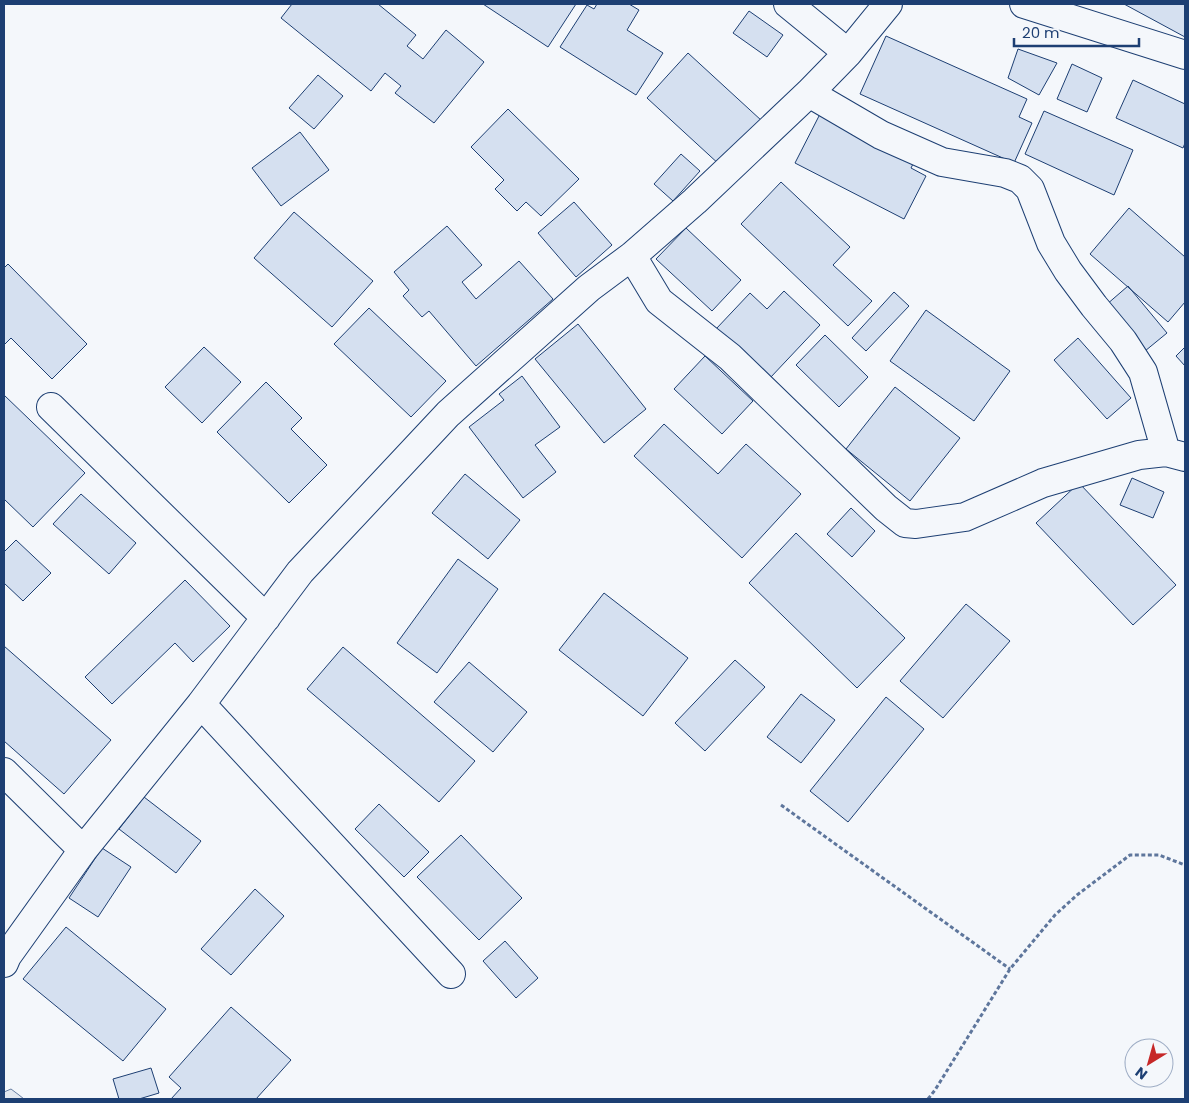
<svg xmlns="http://www.w3.org/2000/svg" width="1189" height="1103" font-family="Poppins,sans-serif">
<style>
.parking{fill:#e3e8f0;stroke:#687fa3}
.building{fill:#d5e0f0;stroke:#1d3f73}
.lines{fill:none;stroke-linecap:round;stroke-linejoin:round}
.street-casing{stroke:#1d3f73;stroke-width:30}
.path{stroke:#5e769c;stroke-width:3;stroke-dasharray:4 2.5;stroke-linecap:butt}
.street{stroke:#f4f7fb;stroke-width:28}
</style>
<rect width="100%" height="100%" fill="#f4f7fb"/>
<!-- parking -->
<path class="parking" d="M 11,1089 L 19,1095 L 24,1099 L 4,1099 L 4,1092 Z"/>
<!-- building -->
<path class="building" d="M 292,4 L 378,4 L 416,35 L 407,46 L 423,59 L 446,30 L 484,62 L 434,123 L 395,93 L 401,86 L 385,73 L 371,91 L 281,18 Z
M 483,4 L 576,4 L 548,47 Z
M 597,4 L 629,4 L 639,10 L 627,30 L 663,53 L 636,95 L 560,47 L 587,5 L 594,9 Z
M 1124,4 L 1185,4 L 1185,37 Z
M 749,11 L 783,35 L 767,57 L 733,33 Z
M 886,36 L 1027,99 L 1019,117 L 1032,123 L 1014,163 L 860,94 Z
M 1018,49 L 1057,63 L 1039,95 L 1008,78 Z
M 688,53 L 762,121 L 721,166 L 647,98 Z
M 1072,64 L 1102,78 L 1087,112 L 1057,99 Z
M 318,75 L 343,96 L 314,129 L 289,108 Z
M 1133,80 L 1185,104 L 1185,143 L 1183,148 L 1116,118 Z
M 508,109 L 579,179 L 541,216 L 526,202 L 517,211 L 495,189 L 504,180 L 471,147 Z
M 1044,111 L 1133,150 L 1114,195 L 1025,154 Z
M 820,114 L 914,162 L 911,168 L 926,176 L 904,219 L 795,163 Z
M 300,132 L 329,170 L 281,206 L 252,168 Z
M 681,154 L 700,171 L 673,201 L 654,184 Z
M 781,182 L 850,247 L 833,265 L 872,301 L 848,326 L 741,224 Z
M 574,202 L 612,245 L 576,277 L 538,233 Z
M 1129,208 L 1185,257 L 1185,302 L 1168,322 L 1090,254 Z
M 294,212 L 373,281 L 332,327 L 254,258 Z
M 447,226 L 482,265 L 462,282 L 476,299 L 519,261 L 553,299 L 476,366 L 429,311 L 422,317 L 403,296 L 409,290 L 394,272 Z
M 686,228 L 741,280 L 712,311 L 656,259 Z
M 8,264 L 87,344 L 52,379 L 11,338 L 4,345 L 4,268 Z
M 1128,286 L 1167,333 L 1145,351 L 1106,305 Z
M 784,291 L 820,325 L 770,378 L 716,329 L 750,293 L 767,309 Z
M 894,292 L 909,306 L 866,351 L 852,338 Z
M 369,308 L 446,381 L 411,417 L 334,344 Z
M 926,310 L 1010,371 L 974,421 L 890,361 Z
M 578,324 L 646,409 L 604,443 L 535,359 Z
M 825,335 L 868,377 L 839,407 L 796,365 Z
M 1078,338 L 1131,398 L 1107,419 L 1054,360 Z
M 204,347 L 241,382 L 202,423 L 165,387 Z
M 1185,347 L 1185,366 L 1176,356 Z
M 705,356 L 753,401 L 722,434 L 674,389 Z
M 522,376 L 560,427 L 535,445 L 556,472 L 523,498 L 469,427 L 504,400 L 499,394 Z
M 266,382 L 302,418 L 291,429 L 327,465 L 289,503 L 217,432 Z
M 895,387 L 960,438 L 910,501 L 846,449 Z
M 4,395 L 85,473 L 33,527 L 4,499 Z
M 664,424 L 718,474 L 746,444 L 801,494 L 742,558 L 634,456 Z
M 465,474 L 520,520 L 488,559 L 432,513 Z
M 1132,478 L 1164,492 L 1153,518 L 1120,505 Z
M 1079,483 L 1176,585 L 1133,625 L 1036,523 Z
M 81,494 L 136,543 L 109,574 L 53,524 Z
M 851,508 L 875,531 L 852,557 L 827,534 Z
M 796,533 L 905,638 L 857,688 L 749,583 Z
M 16,540 L 51,573 L 23,601 L 4,583 L 4,552 Z
M 458,559 L 498,589 L 437,673 L 397,643 Z
M 185,580 L 230,626 L 193,662 L 175,643 L 112,704 L 85,677 Z
M 604,593 L 688,658 L 643,716 L 559,650 Z
M 966,604 L 1010,641 L 943,718 L 900,681 Z
M 4,646 L 111,740 L 64,794 L 4,741 Z
M 343,647 L 475,761 L 439,802 L 307,689 Z
M 735,660 L 765,687 L 705,751 L 675,723 Z
M 469,662 L 527,712 L 493,752 L 434,702 Z
M 801,694 L 835,720 L 801,763 L 767,737 Z
M 886,697 L 924,729 L 848,822 L 810,791 Z
M 144,797 L 201,841 L 176,873 L 119,829 Z
M 379,804 L 429,852 L 404,877 L 355,829 Z
M 461,835 L 522,898 L 479,940 L 417,877 Z
M 102,848 L 131,867 L 98,917 L 69,898 Z
M 255,889 L 284,916 L 231,975 L 201,949 Z
M 66,927 L 166,1009 L 123,1061 L 23,979 Z
M 505,941 L 538,978 L 516,998 L 483,961 Z
M 231,1007 L 291,1060 L 256,1099 L 171,1099 L 181,1088 L 169,1077 Z
M 151,1068 L 159,1093 L 139,1099 L 119,1099 L 113,1079 Z"/>
<g class="lines">
<!-- street casing -->
<g class="street-casing">
<path id="street" d="M 788,4 L 848,53
M 1024,4 L 1185,55
M 809,93 L 881,135 L 942,162 L 1005,173 L 1020,179 L 1030,189 L 1051,243 L 1068,271 L 1094,306 L 1123,341 L 1143,372 L 1166,452
M 632,256 L 659,301 L 730,357 L 886,508 L 905,523 L 916,524 L 965,517 L 1043,483 L 1139,455 L 1166,452 L 1185,457
M 51,407 L 266,618
M 201,704 L 451,974
M 4,772 L 83,850
M 4,963 L 7,956 L 83,850 L 201,704 L 300,572 L 448,414 L 589,288 L 632,256 L 695,201 L 809,93 L 848,53 L 888,4"/>
</g>
<!-- path -->
<path class="path" d="M 781,805 L 1010,969
M 928,1099 L 935,1090 L 1010,969 L 1055,915 L 1077,895 L 1130,855 L 1159,855 L 1185,865"/>
<!-- street -->
<use href="#street" class="street"/>
</g>
<!-- border -->
<rect width="1189" height="1103" fill="none" stroke="#1d3f73" stroke-width="10"/>
<!-- north arrow -->
<g transform="translate(1149 1063) rotate(217)"><circle r="24" fill="#f4f7fb" stroke="#9eadc5"/>
<path d="M0-4L9 19L0 12L-9 19Z" fill="#c62828"/>
<text y="-8" font-size="14" font-weight="bold" text-anchor="middle" fill="#1d3f73">N</text>
</g>
<!-- scale -->
<path d="M1014 38v8h125v-8" fill="none" stroke="#1d3f73" stroke-width="2.5"/>
<text x="1022" y="38" font-size="15" fill="#1d3f73" stroke="#f4f7fb" stroke-width="4" paint-order="stroke">20 m</text>
</svg>
